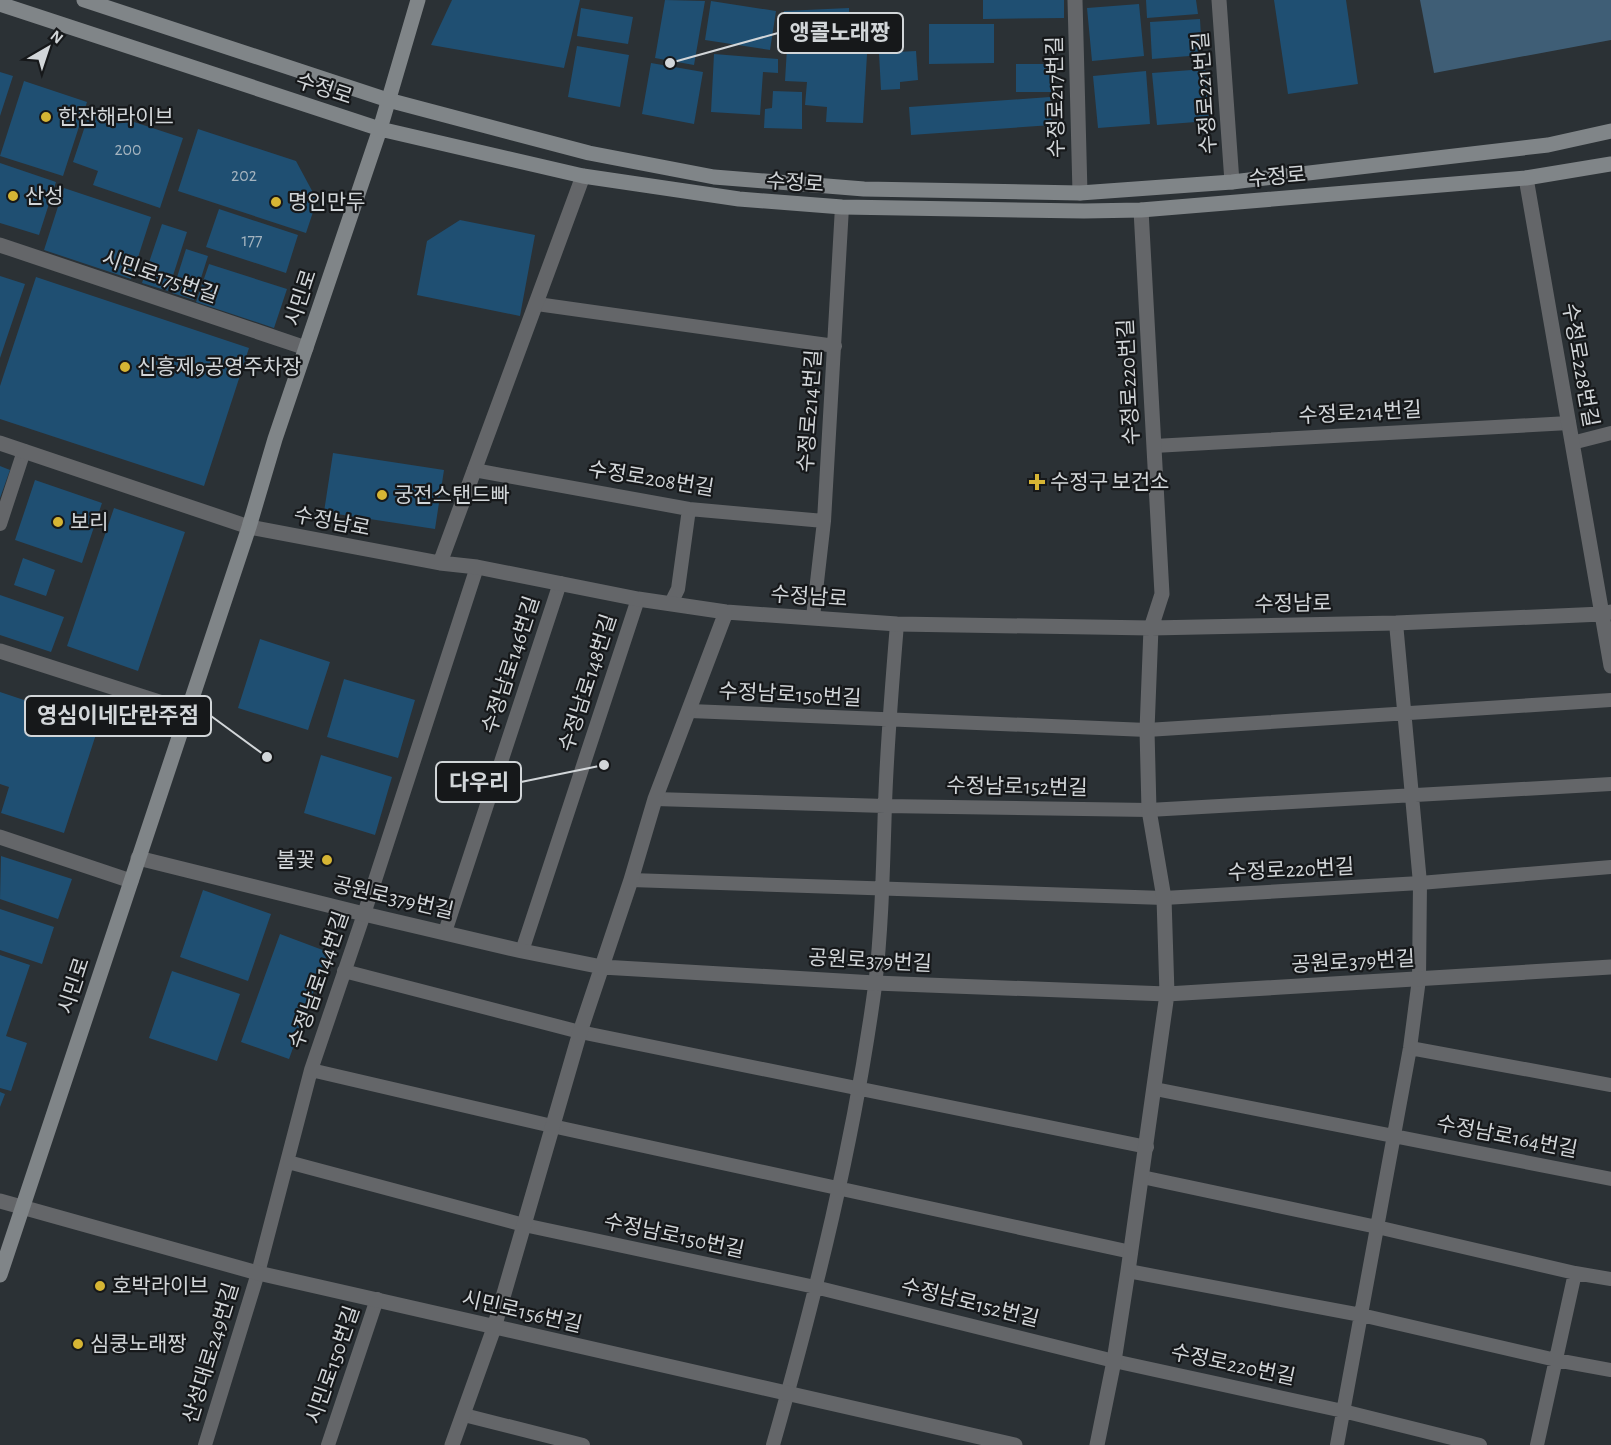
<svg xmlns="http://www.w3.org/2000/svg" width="1611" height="1445" font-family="'Alegreya Sans','Noto Sans KR',sans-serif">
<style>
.pitch{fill:#3f5e76}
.building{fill:#1f4f72}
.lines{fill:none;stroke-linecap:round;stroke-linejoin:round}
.lane{stroke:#646669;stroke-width:14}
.street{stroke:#646669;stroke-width:15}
.secondary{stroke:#808588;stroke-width:15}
.poi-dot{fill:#d6b534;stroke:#16181a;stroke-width:2}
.labels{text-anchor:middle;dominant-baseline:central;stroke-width:4.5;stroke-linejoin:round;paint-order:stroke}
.number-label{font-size:18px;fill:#a5b4bf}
.street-label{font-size:21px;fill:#d2d6d9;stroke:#16181a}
.poi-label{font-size:21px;fill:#d2d6d9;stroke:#16181a;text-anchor:start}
.leader{fill:none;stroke:#d2d6d9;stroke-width:2}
.callout-dot{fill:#d2d6d9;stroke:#16181a;stroke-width:2}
.callout{fill:#16181a;stroke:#d2d6d9;stroke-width:2}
.callout-label{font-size:22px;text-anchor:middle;font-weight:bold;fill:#d2d6d9}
</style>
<rect width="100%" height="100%" fill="#2b3135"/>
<!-- pitch -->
<path class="pitch" d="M 1420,0 L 1611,0 L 1611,40 L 1434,73 Z"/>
<!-- building -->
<path class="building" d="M 452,0 L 580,0 L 564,68 L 431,45 Z
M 665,0 L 705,1 L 694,65 L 655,58 Z
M 983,0 L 1064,0 L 1064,18 L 983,19 Z
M 1146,0 L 1196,0 L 1198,14 L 1147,18 Z
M 1274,0 L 1346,0 L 1358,84 L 1288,94 Z
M 711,1 L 776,11 L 770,50 L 705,40 Z
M 1139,4 L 1144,56 L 1092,61 L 1087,8 Z
M 581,8 L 633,17 L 628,44 L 577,36 Z
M 849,8 L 850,38 L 783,42 L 784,11 Z
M 1200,19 L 1202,55 L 1152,59 L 1150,22 Z
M 929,24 L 994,24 L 994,63 L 929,64 Z
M 577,46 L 629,55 L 620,107 L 568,97 Z
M 787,48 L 867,54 L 863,123 L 826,122 L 827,107 L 805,105 L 807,82 L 785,81 Z
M 916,51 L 918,80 L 900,82 L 900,89 L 881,90 L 879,53 Z
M 714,54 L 778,59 L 778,73 L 763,72 L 760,115 L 711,112 Z
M 651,63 L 703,72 L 694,124 L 642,114 Z
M 1016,64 L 1052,64 L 1052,92 L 1016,92 Z
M 1205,69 L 1209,121 L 1157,125 L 1152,73 Z
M 1146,71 L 1150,124 L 1098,128 L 1093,76 Z
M 0,72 L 13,76 L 0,116 Z
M 24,81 L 87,102 L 63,176 L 0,156 Z
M 773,91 L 802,92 L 802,129 L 764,128 L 765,109 L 772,108 Z
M 1050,97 L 1052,125 L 911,135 L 909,107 Z
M 91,108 L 183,138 L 160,208 L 93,185 L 98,171 L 73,162 Z
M 198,129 L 296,161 L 317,200 L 306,233 L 178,191 Z
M 0,163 L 56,182 L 39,235 L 0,223 Z
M 64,188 L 151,217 L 131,279 L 44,250 Z
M 219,209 L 298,235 L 286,273 L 206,247 Z
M 460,220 L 535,235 L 520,316 L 417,295 L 427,241 Z
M 162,224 L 187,232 L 168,291 L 142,283 Z
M 186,249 L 208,256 L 194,300 L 172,293 Z
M 209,264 L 287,289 L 274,328 L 196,302 Z
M 0,276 L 25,284 L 0,358 Z
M 36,277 L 249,348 L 204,486 L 0,419 L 0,386 Z
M 333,453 L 444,470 L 435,529 L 324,512 Z
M 0,466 L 10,470 L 0,498 Z
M 35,480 L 102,503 L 82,563 L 15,540 Z
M 114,508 L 185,532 L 138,671 L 67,646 Z
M 23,558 L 55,570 L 46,596 L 14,585 Z
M 0,595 L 64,617 L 51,652 L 0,635 Z
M 260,639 L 330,662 L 308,730 L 238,708 Z
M 344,679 L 415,700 L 398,758 L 327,737 Z
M 0,692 L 99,725 L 64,833 L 1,813 L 9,787 L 0,784 Z
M 321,755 L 392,777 L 375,835 L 304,813 Z
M 1,856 L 72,879 L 58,919 L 0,899 Z
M 203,890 L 271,914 L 248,981 L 180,957 Z
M 0,909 L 54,927 L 42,964 L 0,950 Z
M 280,934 L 328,952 L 289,1059 L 241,1042 Z
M 0,955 L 30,965 L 6,1036 L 27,1043 L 11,1091 L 0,1088 Z
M 172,971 L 240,994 L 217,1061 L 149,1038 Z
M 0,1092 L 5,1094 L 0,1107 Z"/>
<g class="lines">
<!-- lane -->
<path class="lane" d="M 537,304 L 835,346
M 1572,443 L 1611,433
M 1154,446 L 1569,423
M 474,470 L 689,509 L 824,521
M 0,524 L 24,451
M 671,603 L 678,589 L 689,509
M 813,617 L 824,521 L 842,207
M 690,711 L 1147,730 L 1611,700
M 655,799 L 885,806 L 1149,810 L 1611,784
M 631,880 L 1164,898 L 1420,883 L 1611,867
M 445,932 L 560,583
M 522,951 L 638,599
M 344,971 L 580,1032 L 1147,1147
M 1410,1048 L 1611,1085
M 311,1070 L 552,1126 L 1131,1252
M 1155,1089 L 1611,1179
M 288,1162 L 524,1225 L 815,1287 L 1114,1361 L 1343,1411 L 1480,1445
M 1142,1177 L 1377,1227 L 1575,1273 L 1611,1279
M 1128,1271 L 1361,1315 L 1556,1360 L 1611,1370
M 464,1415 L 583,1445
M 205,1445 L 258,1273 L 311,1070 L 364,914 L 477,567
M 328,1445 L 377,1299
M 773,1445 C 816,1294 854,1142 875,986 C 882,926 883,865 885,805 C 887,745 892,684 897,624
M 1337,1445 L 1410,1048 L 1419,979 L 1420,883 L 1396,623
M 1537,1445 L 1575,1273"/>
<!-- street -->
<path class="street" d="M 1075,0 L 1080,193
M 1219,0 L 1232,182
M 1526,178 L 1611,666
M 0,245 L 306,348
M 0,443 L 249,527 L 440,563 L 477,567 L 638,599 L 726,612 L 897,624 L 1151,628 L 1396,623 L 1602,614 L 1611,612
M 440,563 L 583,176
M 0,651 L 187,711
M 0,837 L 131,881
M 138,858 L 364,914 L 522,951 L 602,967 L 875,983 L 1167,994 L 1611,967
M 0,1201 L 258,1273 L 1015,1445
M 452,1445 L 494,1328 L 580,1032 L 631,880 L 655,799 L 726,612
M 1097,1445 L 1114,1361 L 1128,1271 L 1167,994 L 1164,898 L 1149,810 L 1147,730 L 1151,628 L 1162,594 L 1141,210"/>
<!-- secondary -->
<path class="secondary" d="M 84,0 L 388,100 L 589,153 L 714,177 L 864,189 L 1080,193 L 1232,182 L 1548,145 L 1611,131
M 0,4 L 380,129 L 583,176 L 739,199 L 842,207 L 1084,211 L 1141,210 L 1526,178 L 1611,164
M 0,1275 L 249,527 L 275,439 L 380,129 L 418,0"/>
</g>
<!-- markers -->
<g class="poi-dot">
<circle cx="46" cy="117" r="6"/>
<circle cx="13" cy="196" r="6"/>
<circle cx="276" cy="202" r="6"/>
<circle cx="125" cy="367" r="6"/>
<path d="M1034 473h6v6h6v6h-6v6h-6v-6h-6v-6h6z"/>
<circle cx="382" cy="495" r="6"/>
<circle cx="58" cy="522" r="6"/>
<circle cx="327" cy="860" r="6"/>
<circle cx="100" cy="1286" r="6"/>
<circle cx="78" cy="1344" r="6"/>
</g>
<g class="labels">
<!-- number labels -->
<g class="number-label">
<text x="128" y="150">200</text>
<text x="244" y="176">202</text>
<text x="252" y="241">177</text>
</g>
<!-- street labels -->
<g class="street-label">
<text transform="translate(324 89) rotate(18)">수정로</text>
<text transform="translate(1205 93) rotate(-94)">수정로221번길</text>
<text transform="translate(1056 97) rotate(-91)">수정로217번길</text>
<text transform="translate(1277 177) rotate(-5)">수정로</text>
<text transform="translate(795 183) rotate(4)">수정로</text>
<text transform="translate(160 277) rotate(19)">시민로175번길</text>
<text transform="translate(301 298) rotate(-72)">시민로</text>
<text transform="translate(1580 365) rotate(80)">수정로228번길</text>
<text transform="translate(1129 382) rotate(-93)">수정로220번길</text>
<text transform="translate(810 411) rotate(-86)">수정로214번길</text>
<text transform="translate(1360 413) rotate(-3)">수정로214번길</text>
<text transform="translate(651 479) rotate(9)">수정로208번길</text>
<text transform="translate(332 522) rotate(11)">수정남로</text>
<text transform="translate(809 597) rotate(4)">수정남로</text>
<text transform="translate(1293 604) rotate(-1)">수정남로</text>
<text transform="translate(511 665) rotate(-72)">수정남로146번길</text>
<text transform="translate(588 683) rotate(-72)">수정남로148번길</text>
<text transform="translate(790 695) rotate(3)">수정남로150번길</text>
<text transform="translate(1017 787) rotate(1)">수정남로152번길</text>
<text transform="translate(1291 870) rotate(-3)">수정로220번길</text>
<text transform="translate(393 898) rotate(13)">공원로379번길</text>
<text transform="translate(870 961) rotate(3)">공원로379번길</text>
<text transform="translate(1353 962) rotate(-3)">공원로379번길</text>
<text transform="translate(319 980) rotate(-71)">수정남로144번길</text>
<text transform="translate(74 986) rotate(-72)">시민로</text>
<text transform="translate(1507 1137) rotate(11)">수정남로164번길</text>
<text transform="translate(674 1236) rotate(12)">수정남로150번길</text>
<text transform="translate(970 1303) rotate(14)">수정남로152번길</text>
<text transform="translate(522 1312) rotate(13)">시민로156번길</text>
<text transform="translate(211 1353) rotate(-73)">산성대로249번길</text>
<text transform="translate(333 1365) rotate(-71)">시민로150번길</text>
<text transform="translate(1233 1365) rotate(12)">수정로220번길</text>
</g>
<!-- poi labels -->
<g class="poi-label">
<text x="58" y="117">한잔해라이브</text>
<text x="25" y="196">산성</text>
<text x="288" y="202">명인만두</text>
<text x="137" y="367">신흥제9공영주차장</text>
<text x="1050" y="482">수정구 보건소</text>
<text x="394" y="495">궁전스탠드빠</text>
<text x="70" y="522">보리</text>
<text x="315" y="860" text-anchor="end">불꽃</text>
<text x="112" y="1286">호박라이브</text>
<text x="90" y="1344">심쿵노래짱</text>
</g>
</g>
<!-- callouts -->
<path class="leader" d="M670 63L778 33M267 757L211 716M604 765L521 782"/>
<g class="callout-dot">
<circle cx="670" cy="63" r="6"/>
<circle cx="267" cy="757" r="6"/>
<circle cx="604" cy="765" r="6"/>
</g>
<g class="callout">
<rect x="778" y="13" width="125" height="40" rx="6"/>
<rect x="25" y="696" width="186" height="40" rx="6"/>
<rect x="436" y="762" width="85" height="40" rx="6"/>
</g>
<g class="callout-label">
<text x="840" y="40">앵콜노래짱</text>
<text x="118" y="723">영심이네단란주점</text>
<text x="479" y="790">다우리</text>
</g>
<!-- north arrow -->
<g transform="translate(48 48) rotate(39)" stroke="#16181a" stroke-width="4.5" paint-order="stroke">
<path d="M0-4.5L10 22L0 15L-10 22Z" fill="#d2d6d9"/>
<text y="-9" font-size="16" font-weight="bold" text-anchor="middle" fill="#d2d6d9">N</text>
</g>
</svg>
